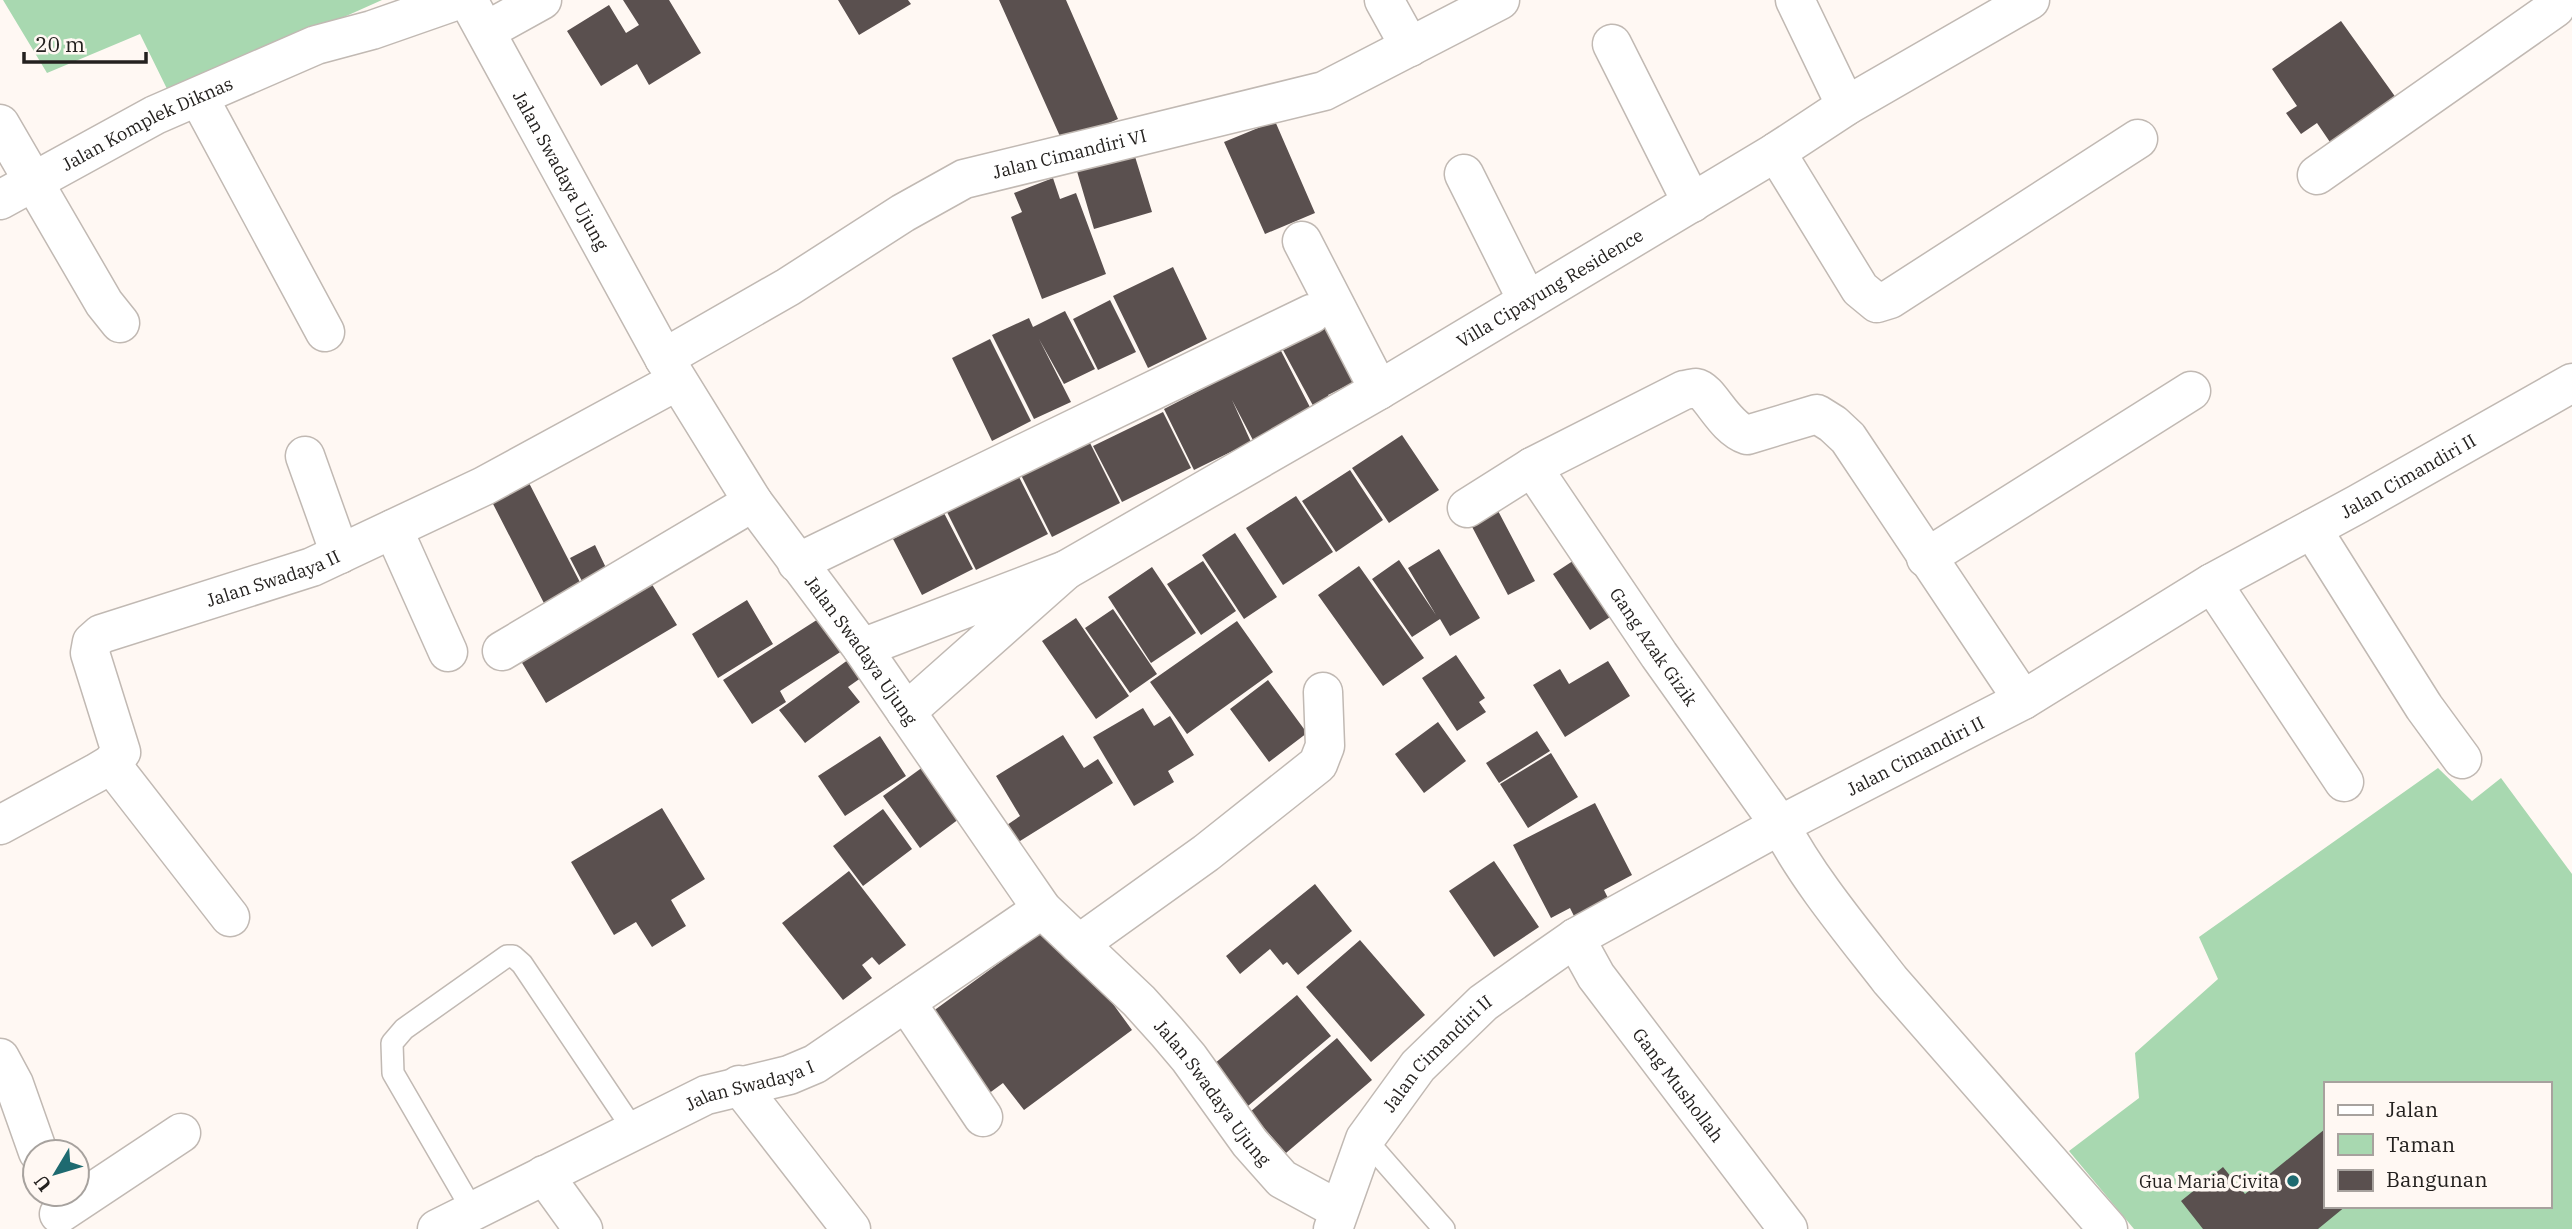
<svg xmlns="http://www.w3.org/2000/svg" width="2572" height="1229" font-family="'IBM Plex Serif',serif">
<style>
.green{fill:#a8d8b0;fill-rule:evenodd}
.building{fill:#5a504f}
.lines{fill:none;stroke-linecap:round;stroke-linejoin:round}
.service-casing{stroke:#c1b9b3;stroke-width:24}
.minor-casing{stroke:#c1b9b3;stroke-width:41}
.service{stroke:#fff;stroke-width:21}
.minor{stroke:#fff;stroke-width:38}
.poi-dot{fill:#1e6a70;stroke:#fff8f3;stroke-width:2.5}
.labels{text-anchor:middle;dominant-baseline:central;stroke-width:7;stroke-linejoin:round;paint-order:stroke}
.street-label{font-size:18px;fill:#24211f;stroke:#fff8f3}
.poi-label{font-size:18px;fill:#24211f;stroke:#fff8f3;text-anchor:end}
</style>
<rect width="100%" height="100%" fill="#fff8f3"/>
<!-- green -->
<path class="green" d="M 3,0 L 382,0 L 170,95 L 140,34 L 47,73 Z
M 2438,768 L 2472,801 L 2501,778 L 2572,874 L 2572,1229 L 2134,1229 L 2069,1151 L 2139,1098 L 2135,1053 L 2218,979 L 2199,937 ZM 2325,1084 L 2549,1084 L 2549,1206 L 2325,1206 Z"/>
<!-- building -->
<path class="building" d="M 623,0 L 669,0 L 701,53 L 649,85 L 637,64 L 601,86 L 567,31 L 609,5 L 626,33 L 639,25 Z
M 838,0 L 908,0 L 911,4 L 859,35 Z
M 999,0 L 1066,0 L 1118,119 L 1063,143 Z
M 2341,21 L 2399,102 L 2334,148 L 2317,123 L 2301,134 L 2286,113 L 2297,106 L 2272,69 Z
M 1275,121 L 1315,213 L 1265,234 L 1224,142 Z
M 1133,150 L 1152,212 L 1094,229 L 1076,168 Z
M 1053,178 L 1060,199 L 1076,193 L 1106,274 L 1042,299 L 1011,217 L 1022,212 L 1014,193 Z
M 1173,267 L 1207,339 L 1148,368 L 1113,296 Z
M 1110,300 L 1136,352 L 1098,370 L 1073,319 Z
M 1065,311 L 1095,369 L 1064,384 L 1039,339 L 1071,402 L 1034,419 L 992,335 L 1029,318 L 1033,327 Z
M 1326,328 L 1354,382 L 1328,395 L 1333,405 L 1317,413 L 1283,350 Z
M 990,339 L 1031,421 L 992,441 L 952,358 Z
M 1280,349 L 1314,415 L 1255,444 L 1232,400 L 1251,442 L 1194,470 L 1164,409 Z
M 1163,412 L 1191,468 L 1122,502 L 1093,446 Z
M 1402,435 L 1439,490 L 1389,523 L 1352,468 Z
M 1089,441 L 1120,503 L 1052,537 L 1021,475 Z
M 1350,470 L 1383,520 L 1336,552 L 1302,501 Z
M 1019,477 L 1048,534 L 976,570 L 947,512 Z
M 528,481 L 585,592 L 548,611 L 491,500 Z
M 1296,496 L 1333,552 L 1283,585 L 1246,528 Z
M 1496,507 L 1535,581 L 1508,595 L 1469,521 Z
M 944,513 L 973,569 L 922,595 L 893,539 Z
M 1235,533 L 1277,597 L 1244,619 L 1202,555 Z
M 595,545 L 609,574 L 585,587 L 570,558 Z
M 1439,549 L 1480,618 L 1450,636 L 1440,619 L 1412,637 L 1372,579 L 1399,560 L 1436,615 L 1408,568 Z
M 1585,553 L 1621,610 L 1590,630 L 1553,574 Z
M 1203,561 L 1236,611 L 1201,635 L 1167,584 Z
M 1359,566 L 1424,658 L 1383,686 L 1318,595 Z
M 1152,567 L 1196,633 L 1151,663 L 1108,597 Z
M 645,573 L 677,625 L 546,703 L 515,651 Z
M 747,600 L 773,644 L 718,678 L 692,634 Z
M 1113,609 L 1157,674 L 1130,693 L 1085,628 Z
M 823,616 L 845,649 L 780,691 L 786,702 L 752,724 L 723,680 Z
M 1076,618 L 1129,696 L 1096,719 L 1042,641 Z
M 1237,621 L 1273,672 L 1187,734 L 1150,682 Z
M 1456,655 L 1485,698 L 1479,702 L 1486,712 L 1457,731 L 1422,678 Z
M 852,657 L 865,675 L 848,687 L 860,702 L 805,743 L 779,710 Z
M 1608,661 L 1630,696 L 1565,737 L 1533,685 L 1560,669 L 1569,684 Z
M 1268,680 L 1307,733 L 1269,762 L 1230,709 Z
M 1143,708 L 1154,726 L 1170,716 L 1194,755 L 1168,771 L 1174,782 L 1134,806 L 1093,737 Z
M 1438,722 L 1466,761 L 1424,793 L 1395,754 Z
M 1537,731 L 1550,751 L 1499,783 L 1486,763 Z
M 1063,735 L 1084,768 L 1098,759 L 1113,783 L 1015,844 L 1004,827 L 1020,816 L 996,776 Z
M 880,736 L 906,776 L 845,816 L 818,776 Z
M 1551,753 L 1578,797 L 1528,828 L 1500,784 Z
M 927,764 L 963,816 L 920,848 L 883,796 Z
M 1595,803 L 1632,875 L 1604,890 L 1610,902 L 1576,920 L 1570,908 L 1551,918 L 1513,845 Z
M 662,808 L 705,879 L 671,900 L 686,926 L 652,947 L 636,922 L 614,935 L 571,862 Z
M 883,809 L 912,849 L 863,886 L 833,846 Z
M 1494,861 L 1539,927 L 1494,957 L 1449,891 Z
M 849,871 L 906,945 L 879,965 L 872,957 L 862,965 L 872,978 L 843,1000 L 782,923 Z
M 1315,884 L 1352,931 L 1298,975 L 1287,962 L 1283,965 L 1270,949 L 1240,974 L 1226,956 Z
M 1054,923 L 1132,1030 L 1024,1110 L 1003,1083 L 984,1097 L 925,1017 Z
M 1360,940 L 1425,1015 L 1371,1062 L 1306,987 Z
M 1297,995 L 1331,1036 L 1242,1111 L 1208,1069 Z
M 1337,1038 L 1372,1080 L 1286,1153 L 1250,1112 Z
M 2325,1129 L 2325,1206 L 2346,1206 L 2318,1229 L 2203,1229 L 2181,1201 L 2223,1167 L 2245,1194 Z"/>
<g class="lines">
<!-- service casing -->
<g class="service-casing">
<path id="service" d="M 1365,1139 L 1444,1229
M 473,1211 L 393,1073 L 392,1043 L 404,1029 L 507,956 L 513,956 L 522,964 L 633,1129"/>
</g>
<!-- minor casing -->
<g class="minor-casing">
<g id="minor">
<path id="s1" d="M 468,0 L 664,358 L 753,502 L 862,648 L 1042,909 L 1139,1001 L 1167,1032 L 1189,1058 L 1250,1143 L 1282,1179 L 1339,1210"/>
<path d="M 1384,0 L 1410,47"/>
<path d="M 1795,0 L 1846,106"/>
<path d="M 486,31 L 542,0"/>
<path d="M 1612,44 L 1692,203"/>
<path d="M 199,98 L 325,332"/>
<path d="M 0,124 L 104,303 L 120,323"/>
<path d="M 1776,152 L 1860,289 L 1877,303 L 1890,299 L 2138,139"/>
<path d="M 1464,174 L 1527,300"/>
<path d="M 2317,175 L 2555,8"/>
<path id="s2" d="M 0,200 L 155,115 L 316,45 L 372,30 L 458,0"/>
<path d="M 1302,241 L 1379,390"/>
<path id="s3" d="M 664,358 L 788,287 L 903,213 L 964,179 L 1324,91 L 1500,0"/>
<path d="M 305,456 L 340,554"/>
<path id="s4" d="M 1532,467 L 1659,655 L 1780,825 C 1809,880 1852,931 1890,980 L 2108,1229"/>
<path d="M 1467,508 L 1532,467 L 1684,390 C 1685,390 1695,388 1696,388 C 1710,390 1723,427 1747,435 L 1817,414 L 1833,424 L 1848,438 L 2023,700"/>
<path d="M 393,529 L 448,652"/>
<path d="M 2312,529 L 2424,707 L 2462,759"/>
<path d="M 1926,558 L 2191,391"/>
<path d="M 797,563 L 1311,314"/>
<path id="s5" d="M 1066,570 L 1379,390 L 1776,152 L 1846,106 L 2030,0"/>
<path d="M 2212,583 L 2344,782"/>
<path d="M 862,648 L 1066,570 L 906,712"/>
<path d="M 502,651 L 753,502"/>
<path d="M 111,764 L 230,917"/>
<path id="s6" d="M 0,825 L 96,773 L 111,764 L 121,752 L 90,653 L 92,642 L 101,634 L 312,567 L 484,486 L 677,381"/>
<path id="s7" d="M 1575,938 L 1596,976 L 1788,1229"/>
<path d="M 1079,944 L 1206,853 L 1318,764 L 1325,746 L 1323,692"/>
<path d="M 906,1002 L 983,1117"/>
<path d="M 0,1058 L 14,1084 L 38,1152"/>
<path d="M 739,1085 L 851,1229"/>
<path d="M 544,1175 L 583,1229"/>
<path d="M 59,1214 L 181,1133"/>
<path id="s8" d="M 437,1229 L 706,1095 L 789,1075 L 815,1064 L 1042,909"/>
<path id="s9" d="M 1333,1229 L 1365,1139 L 1418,1066 L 1483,1003 L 1532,968 L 1575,938 L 1780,825 L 2023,700 L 2212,583 L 2358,504 L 2572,383"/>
</g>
</g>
<!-- service -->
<use href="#service" class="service"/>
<!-- minor -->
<use href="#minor" class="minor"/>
</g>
<!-- markers -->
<circle class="poi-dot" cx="2293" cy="1181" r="7"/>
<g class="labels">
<!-- street labels -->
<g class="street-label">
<text stroke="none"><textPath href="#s2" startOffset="166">Jalan Komplek Diknas</textPath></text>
<text stroke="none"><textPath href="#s3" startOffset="458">Jalan Cimandiri VI</textPath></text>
<text stroke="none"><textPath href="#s1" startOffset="194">Jalan Swadaya Ujung</textPath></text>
<text stroke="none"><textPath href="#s5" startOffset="560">Villa Cipayung Residence</textPath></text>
<text stroke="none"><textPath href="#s9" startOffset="1342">Jalan Cimandiri II</textPath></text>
<text stroke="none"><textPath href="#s6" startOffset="450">Jalan Swadaya II</textPath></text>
<text stroke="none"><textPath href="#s4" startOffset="217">Gang Azak Gizik</textPath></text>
<text stroke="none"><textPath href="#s1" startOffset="761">Jalan Swadaya Ujung</textPath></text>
<text stroke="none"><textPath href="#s9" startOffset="775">Jalan Cimandiri II</textPath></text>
<text stroke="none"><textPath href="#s9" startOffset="208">Jalan Cimandiri II</textPath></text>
<text stroke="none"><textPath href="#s8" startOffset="345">Jalan Swadaya I</textPath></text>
<text stroke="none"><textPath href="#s7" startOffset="180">Gang Mushollah</textPath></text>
<text stroke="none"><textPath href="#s1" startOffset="1328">Jalan Swadaya Ujung</textPath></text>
</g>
<!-- poi labels -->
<g class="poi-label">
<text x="2279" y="1181">Gua Maria Civita</text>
</g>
</g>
<!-- legend -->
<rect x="2324" y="1082" width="228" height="126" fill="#fff8f3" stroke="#a7a29e" stroke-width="2"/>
<rect x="2338" y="1105" width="35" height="10" fill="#ffffff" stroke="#a7a29e" stroke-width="2"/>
<text x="2386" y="1117" font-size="21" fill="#24211f">Jalan</text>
<rect x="2338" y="1134" width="35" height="21" fill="#a8d8b0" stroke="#a7a29e" stroke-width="2"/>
<text x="2386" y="1152" font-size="21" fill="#24211f">Taman</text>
<rect x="2338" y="1170" width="35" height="21" fill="#5a504f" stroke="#a7a29e" stroke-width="2"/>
<text x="2386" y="1187" font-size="21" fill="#24211f">Bangunan</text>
<!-- north arrow -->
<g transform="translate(56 1173) rotate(232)"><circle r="33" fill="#fff8f3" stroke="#a7a29e" stroke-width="2"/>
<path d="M0-5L12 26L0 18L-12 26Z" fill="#1e6a70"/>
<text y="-10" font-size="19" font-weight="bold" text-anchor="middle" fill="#24211f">U</text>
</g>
<!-- scale -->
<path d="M24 52v10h122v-10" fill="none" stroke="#24211f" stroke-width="3.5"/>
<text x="35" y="52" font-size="21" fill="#24211f" stroke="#fff8f3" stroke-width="5" paint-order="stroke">20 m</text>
</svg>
